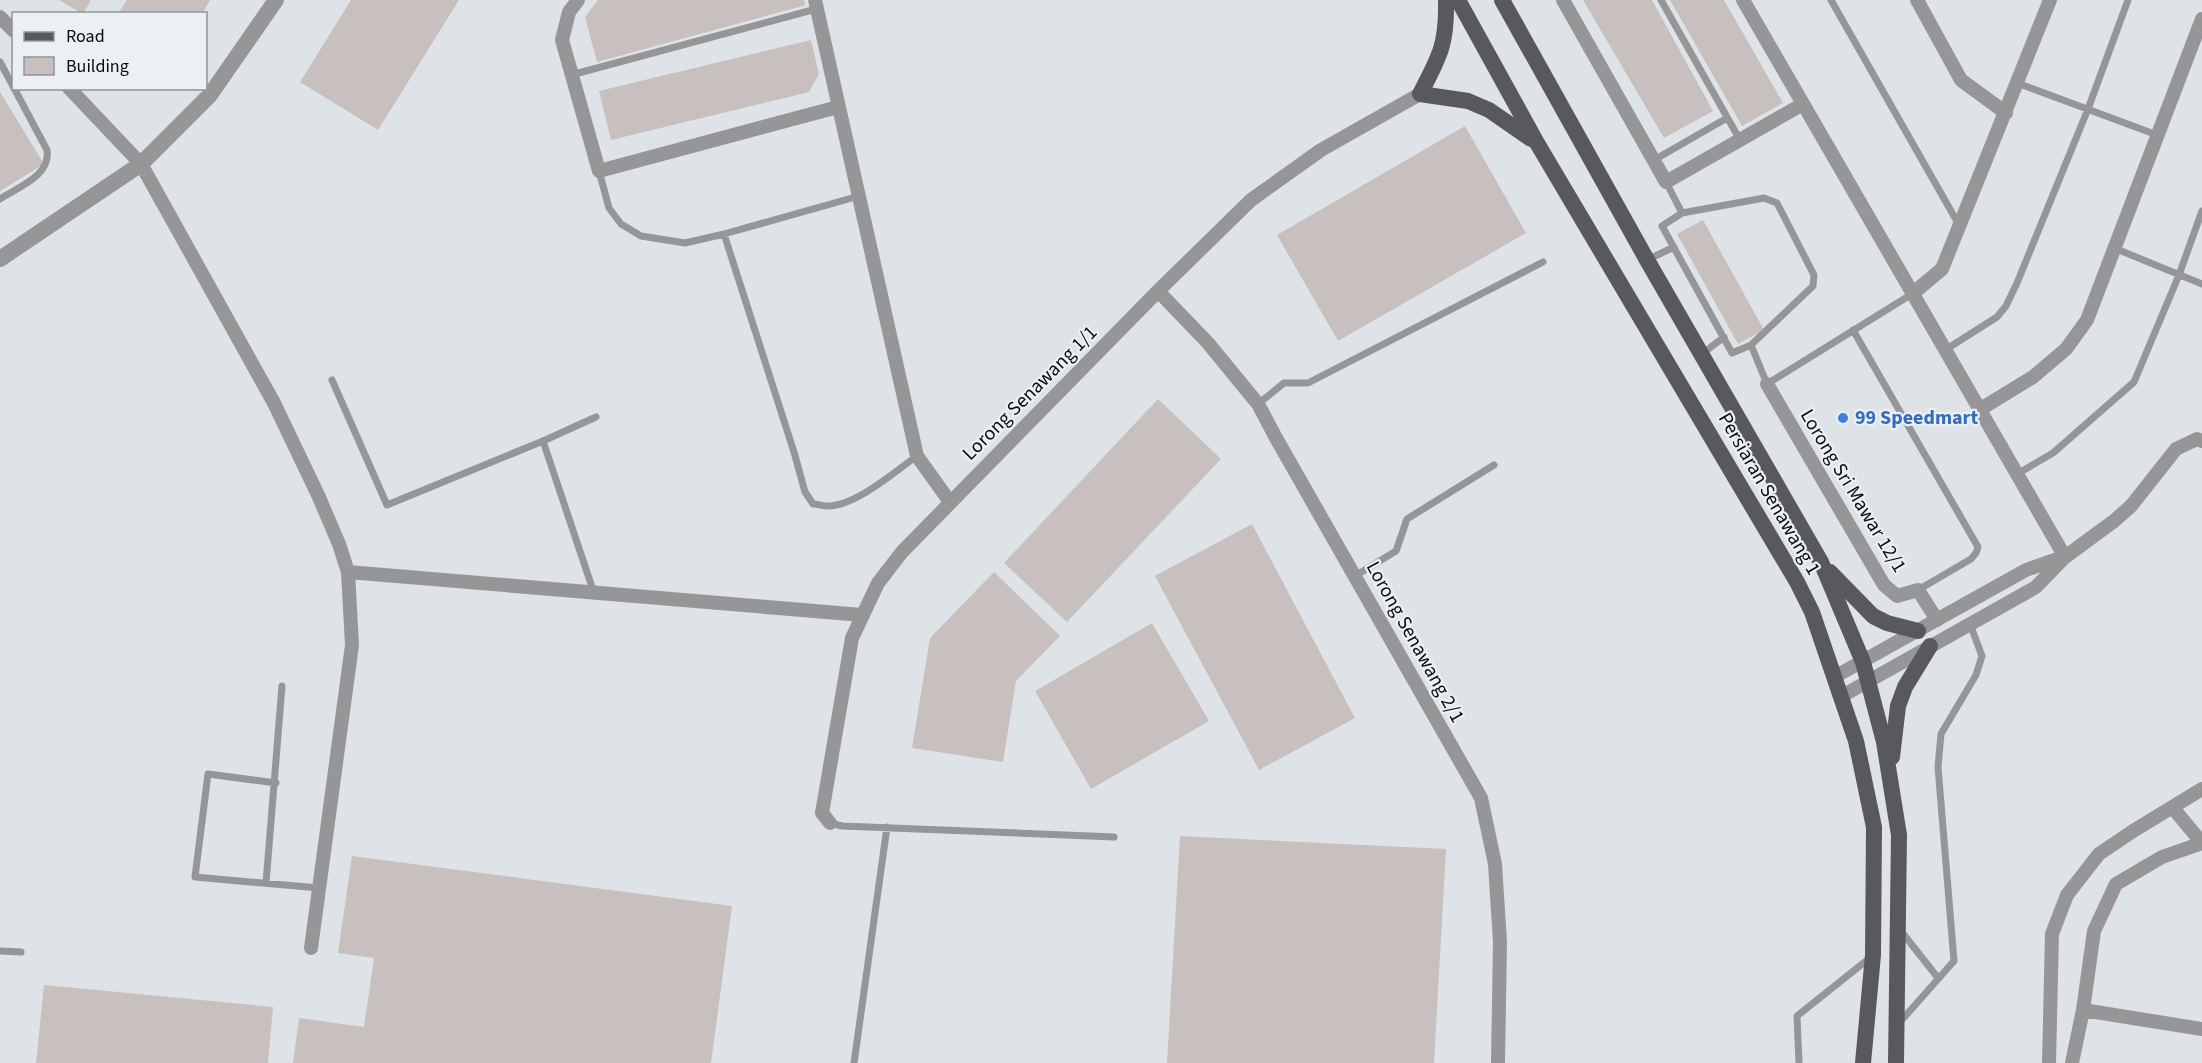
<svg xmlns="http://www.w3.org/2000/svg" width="2202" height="1063" font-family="'Source Sans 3',sans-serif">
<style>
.building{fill:#c8c0bf}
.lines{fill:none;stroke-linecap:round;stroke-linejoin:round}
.service{stroke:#969699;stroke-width:7}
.minor{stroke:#969699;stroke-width:14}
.tertiary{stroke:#969699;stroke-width:16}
.primary{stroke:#59595d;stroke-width:16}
.shop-dot{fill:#3f7fe0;stroke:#eaf0f4;stroke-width:2}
.labels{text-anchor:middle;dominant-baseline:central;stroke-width:4.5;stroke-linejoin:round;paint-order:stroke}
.street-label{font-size:20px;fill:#0a0c0d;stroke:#eaf0f4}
.shop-label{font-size:20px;font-weight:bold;fill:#366cbe;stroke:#eaf0f4;text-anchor:start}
</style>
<rect width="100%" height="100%" fill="#dde3e7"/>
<!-- building -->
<path class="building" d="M 59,0 L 91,0 L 83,14 Z
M 127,0 L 210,0 L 202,14 L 118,14 Z
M 351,0 L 459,0 L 378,130 L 300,82 Z
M 598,0 L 804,0 L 806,5 L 597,62 L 585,17 Z
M 1583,0 L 1652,0 L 1713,111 L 1664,138 Z
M 1670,0 L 1724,0 L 1783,103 L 1742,126 Z
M 811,40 L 819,74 L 809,92 L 611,140 L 599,91 Z
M 0,92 L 44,164 L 0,191 Z
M 1465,126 L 1526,233 L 1338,341 L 1277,235 Z
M 1703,220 L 1764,330 L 1738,344 L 1677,234 Z
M 1158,399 L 1221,459 L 1067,622 L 1004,563 Z
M 1252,524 L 1355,718 L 1259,770 L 1155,576 Z
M 994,572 L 1060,636 L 1016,681 L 1003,762 L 912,748 L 930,638 Z
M 1152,623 L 1209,721 L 1091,789 L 1035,691 Z
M 1180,836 L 1446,849 L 1434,1063 L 1167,1063 Z
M 352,856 L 732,906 L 711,1063 L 293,1063 L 299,1018 L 364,1027 L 374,958 L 338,953 Z
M 44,985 L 273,1007 L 268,1063 L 36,1063 Z"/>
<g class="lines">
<!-- service -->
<path class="service" d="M 1661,0 L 1740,140
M 1831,0 L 1959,225
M 0,62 L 14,88
M 571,75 L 816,9
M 2017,83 L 2157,135
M 1654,160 L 1727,118
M 599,171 L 609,208 L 621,224 L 641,236 L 685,243 L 724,234 L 859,196
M 1666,182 L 1682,213 L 1662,226 L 1732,353 L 1751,345 L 1767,384 L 1912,294
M 0,199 C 18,187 51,176 47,150 L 14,88
M 1682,213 L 1764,198 L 1777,203 L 1814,275 L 1813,286 L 1751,345
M 724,234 L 794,452 L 805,492 L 813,504 C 818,504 823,506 827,506 C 856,506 894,472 917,456
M 2114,248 L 2202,284
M 1647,260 L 1674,247
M 1853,330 L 1978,547 L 1976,553 L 1971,559 L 1918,590
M 1945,350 L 1997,317 L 2006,306 L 2017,283 L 2088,109 L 2128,0
M 1702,354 L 1724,337
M 332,380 L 387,505 L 543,441 L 594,593
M 1258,404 L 1284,383 L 1308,383 L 1543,262
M 543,441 L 596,417
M 2017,474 L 2053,453 L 2134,382 L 2179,275 L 2202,211
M 1355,576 L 1396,551 L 1407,519 L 1494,465
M 276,783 L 208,774 L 195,877 L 319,888
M 830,823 L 842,826 L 1114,837
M 266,883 L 282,686
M 1901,931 L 1938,978
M 0,951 L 21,952
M 1900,1022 L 1954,961 L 1938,767 L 1941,734 L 1976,675 L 1982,656 L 1970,624
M 854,1063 L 887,827
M 1799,1063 L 1797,1016 L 1871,957"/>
<!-- minor -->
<path class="minor" d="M 578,0 L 569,12 L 562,40 L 599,171 L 838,107
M 815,0 L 917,456 L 950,502
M 1563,0 L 1666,182 L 1803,104
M 1743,0 L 2065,557
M 1917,0 L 1961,80 L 2006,113
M 0,17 L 14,31
M 69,88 L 141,164 L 274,403 L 318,495 L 339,544 L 348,572 L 352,645 L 311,948
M 1158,291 L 1208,343 L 1258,404 L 1276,438 L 1481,798 L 1495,864 L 1500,942 L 1498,1063
M 1912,294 L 1942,269 L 2050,0
M 1767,384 L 1884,585 L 1897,596 L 1918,590 L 1937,620
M 1979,410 L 2033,377 L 2066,349 L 2087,320 L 2202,19
M 348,572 L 862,615
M 1836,676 L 2026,570 L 2063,557
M 1842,696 L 2036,587 L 2065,557 L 2114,521 L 2131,506 L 2176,449 L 2197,439 L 2202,441
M 2173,808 L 2202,843
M 830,823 L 822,813 L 852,638 L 878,583 L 902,552 L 1158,291 L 1251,200 L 1321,150 L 1420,94
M 2083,1010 L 2094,931 L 2116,884 L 2162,857 L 2202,843
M 2049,1063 L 2052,934 L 2067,895 L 2099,854 L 2133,831 L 2202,789
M 2072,1063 L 2083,1010 L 2202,1029"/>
<!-- tertiary -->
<path class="tertiary" d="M 0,259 L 141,164 L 210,95 L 276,0"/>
<!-- primary -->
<path class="primary" d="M 1446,0 C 1447,44 1440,56 1420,94 L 1468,101 L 1489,110 L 1531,139
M 1458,0 L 1537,143 L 1797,582 L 1812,612 L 1856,741 L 1874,827 L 1873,955 L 1863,1063
M 1502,0 L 1647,260 L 1821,562 L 1863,662 L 1884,742 L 1899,835 L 1896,1063
M 1830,572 L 1873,616 L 1887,623 L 1918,631
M 1892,757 L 1898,706 L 1905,687 L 1930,646"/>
</g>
<!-- markers -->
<circle class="shop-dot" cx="1843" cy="418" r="6"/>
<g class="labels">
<!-- street labels -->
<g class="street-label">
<text transform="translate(1030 393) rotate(-45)">Lorong Senawang 1/1</text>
<text transform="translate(1853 491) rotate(59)">Lorong Sri Mawar 12/1</text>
<text transform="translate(1769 494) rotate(60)">Persiaran Senawang 1</text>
<text transform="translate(1415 642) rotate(61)">Lorong Senawang 2/1</text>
</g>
<!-- shop labels -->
<g class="shop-label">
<text x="1855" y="418">99 Speedmart</text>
</g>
</g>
<!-- legend -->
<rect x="12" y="12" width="195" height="78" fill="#eaf0f4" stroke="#909598" stroke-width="1.5"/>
<rect x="24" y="32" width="30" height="9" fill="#59595d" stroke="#909598" stroke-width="1.5"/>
<text x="66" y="42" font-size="18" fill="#0a0c0d">Road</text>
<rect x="24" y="57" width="30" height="18" fill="#c8c0bf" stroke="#909598" stroke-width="1.5"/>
<text x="66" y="72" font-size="18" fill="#0a0c0d">Building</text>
</svg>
